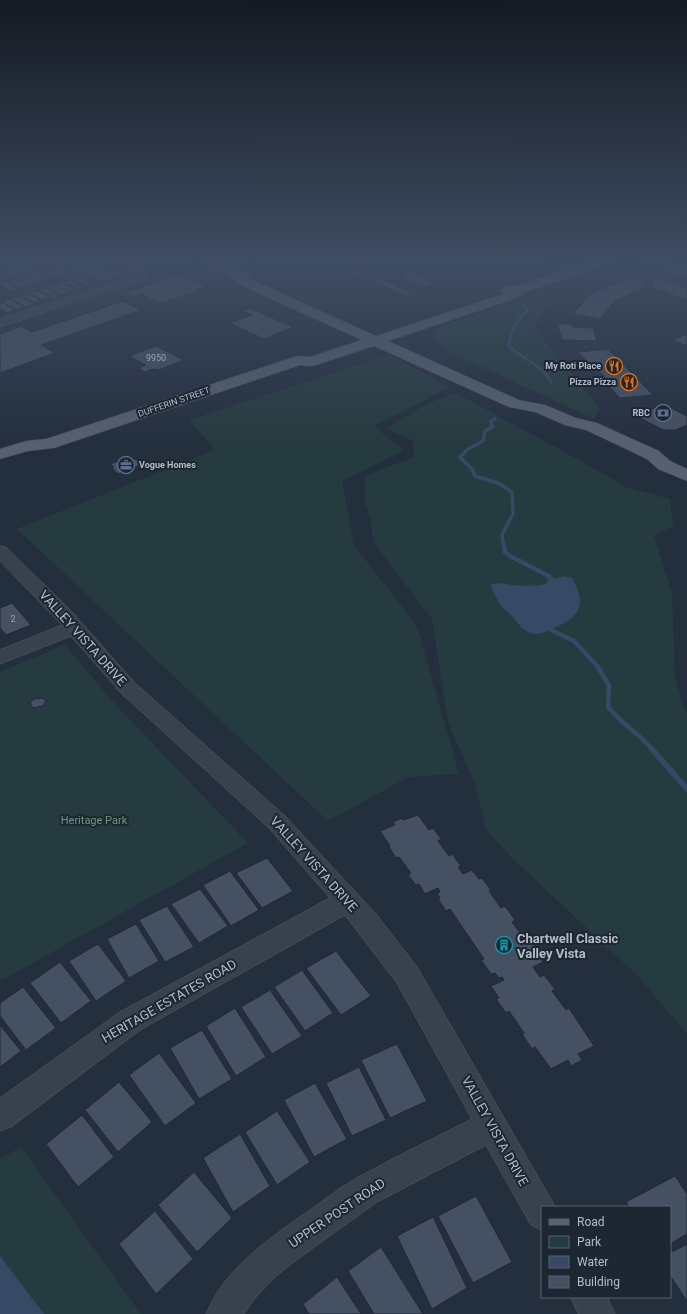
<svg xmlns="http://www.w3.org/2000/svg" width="687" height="1314" font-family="Roboto,sans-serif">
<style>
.green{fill:#263b3f}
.water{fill:#384965}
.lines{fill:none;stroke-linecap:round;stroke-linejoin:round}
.stream-far3{stroke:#384965;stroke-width:3}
.stream-far2{stroke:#384965;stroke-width:3.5}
.stream-far1{stroke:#384965;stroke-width:4.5}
.stream{stroke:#384965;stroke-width:5.5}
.building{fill:#455062;stroke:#1f2835}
.minor-casing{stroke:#565f6c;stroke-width:1}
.major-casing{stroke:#414a57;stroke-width:1}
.minor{fill:#38414e;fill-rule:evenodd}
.major{fill:#56606e;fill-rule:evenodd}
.labels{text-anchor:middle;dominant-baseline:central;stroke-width:4;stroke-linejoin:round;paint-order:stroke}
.number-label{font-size:9px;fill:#98a1af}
.far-poi-label{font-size:9px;font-weight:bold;fill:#b4bcc9;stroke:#1d2633;text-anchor:end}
.far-street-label{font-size:9px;fill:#b4bcc9;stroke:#1d2633}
.park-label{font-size:11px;fill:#6c9a78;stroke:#1d2633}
.near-street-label{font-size:13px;fill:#b4bcc9;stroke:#1d2633}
.near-poi-label{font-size:13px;font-weight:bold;fill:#b4bcc9;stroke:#1d2633;text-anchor:start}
</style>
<rect width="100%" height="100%" fill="#242f3e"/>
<!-- green -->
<path class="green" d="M 484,260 L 548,260 L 511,272 Z
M 541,294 L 555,294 L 534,328 L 600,409 L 594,419 L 450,352 L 435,340 L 436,336 L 433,333 L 437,329 L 436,328 Z
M 389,355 L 451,387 L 374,426 L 404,451 L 342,481 L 354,545 L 417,626 L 459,774 L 408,777 L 328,821 L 17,529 L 215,450 L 189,420 Z
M 456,393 L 601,472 L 625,487 L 670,499 L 673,526 L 654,535 L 672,593 L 675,677 L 684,709 L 687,712 L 687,1034 L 637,975 L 513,859 L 487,831 L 475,785 L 448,722 L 432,619 L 374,543 L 371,523 L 365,503 L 365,476 L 414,457 L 413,441 L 387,429 C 409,414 430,401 456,393 Z
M 65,645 L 114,703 L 248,843 L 2,980 L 0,978 L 0,672 Z
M 21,1147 L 141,1314 L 0,1314 L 0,1159 Z"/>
<!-- water -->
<path class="water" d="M 549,576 L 557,579 L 563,576 L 572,578 C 588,606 579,618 552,629 C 543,633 537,636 528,632 C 520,628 517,621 511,615 C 509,613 506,611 504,609 C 498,603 494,592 490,585 C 498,581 505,585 514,585 C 524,586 536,586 546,584 Z
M 0,1256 L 44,1314 L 0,1314 Z"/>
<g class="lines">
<!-- stream-far3 -->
<path class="stream-far3" d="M 449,260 L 482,281
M 523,305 L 528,310 C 517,321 510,330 509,346 C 522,359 543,365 551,382"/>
<!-- stream-far2 -->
<path class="stream-far2" d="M 495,419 L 491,421 L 492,427 L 485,431 L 483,441 L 468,449 L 460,457 L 472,469 L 475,476 L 498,483 L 512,492 L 513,514 L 502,535 L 504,548"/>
<!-- stream-far1 -->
<path class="stream-far1" d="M 504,547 L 505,552 L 510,556 L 549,576
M 551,630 L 574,641 L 598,667 L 609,686 L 608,707 C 621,723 638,733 651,748"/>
<!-- stream -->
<path class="stream" d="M 650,747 L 687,789"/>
</g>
<!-- building -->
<path class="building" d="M 75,260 L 92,260 L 104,266 L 82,272 L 65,263 Z
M 56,266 L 70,272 L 62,274 L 49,268 Z
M 103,267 L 122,275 L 103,282 L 84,272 Z
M 364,267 L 371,270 L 352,275 L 346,272 Z
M 47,268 L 62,275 L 54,277 L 40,270 Z
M 40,271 L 53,277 L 45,280 L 32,273 Z
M 408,271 L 436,284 L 424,288 L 401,277 L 408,275 L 402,272 Z
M 30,273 L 44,280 L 37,282 L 22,275 Z
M 179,274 L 207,286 L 196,290 L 194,293 L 159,303 L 141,294 L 135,297 L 121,294 Z
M 22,276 L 35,283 L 28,285 L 15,278 Z
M 80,277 L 94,284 L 87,286 L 73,280 Z
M 632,277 L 643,281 L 645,288 L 615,301 L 600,319 L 573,314 L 590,294 Z
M 379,278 L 414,294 L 405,296 L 371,280 Z
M 660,278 L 687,288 L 687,300 L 654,288 L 651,281 Z
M 14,279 L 27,285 L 19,288 L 6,281 Z
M 72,280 L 86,287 L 79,289 L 64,282 Z
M 3,281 L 18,288 L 10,291 L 0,285 L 0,282 Z
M 63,283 L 77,290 L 70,292 L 56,285 Z
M 54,285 L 70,293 L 62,295 L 47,288 Z
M 46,288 L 61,296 L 53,298 L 38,290 Z
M 37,291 L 51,298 L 43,300 L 29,293 Z
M 28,294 L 42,301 L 35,303 L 20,296 Z
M 19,296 L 34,304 L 26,307 L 11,299 Z
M 10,299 L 24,307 L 16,309 L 2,302 Z
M 123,301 L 141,310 L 41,345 L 55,353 L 0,373 L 0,334 L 21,326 L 32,332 Z
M 0,302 L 1,302 L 15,310 L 7,313 L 0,309 Z
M 250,308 L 293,327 L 264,339 L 230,323 L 252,315 L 242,311 Z
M 557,324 L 571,324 L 572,327 L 593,328 L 597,341 L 562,340 Z
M 687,334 L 687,346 L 672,340 Z
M 156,346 L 184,360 L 159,370 L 152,369 L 145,372 L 138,368 L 146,365 L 129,356 Z
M 608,349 L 653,395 L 620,398 L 603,380 L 607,380 L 592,364 L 589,364 L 578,352 Z
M 663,404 L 687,416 L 687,425 L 676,430 L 663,430 L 636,416 Z
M 129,457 L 132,460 L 136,459 L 143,464 L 118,474 L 112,468 L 114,467 L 110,464 Z
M 12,603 L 31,625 L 6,635 L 0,628 L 0,608 Z
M 42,698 L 46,700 L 43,706 L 33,708 L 30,703 L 34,699 Z
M 418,815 L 429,830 L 433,828 L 441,839 L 438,841 L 449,856 L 452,854 L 461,866 L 458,867 L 463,874 L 472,870 L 479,879 L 482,878 L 491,890 L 489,891 L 501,908 L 505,906 L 515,920 L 512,922 L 524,938 L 528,937 L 539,951 L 536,953 L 543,962 L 533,967 L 540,977 L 544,975 L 555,989 L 552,991 L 566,1010 L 569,1008 L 594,1046 L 578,1054 L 582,1060 L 571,1066 L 568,1060 L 551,1069 L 535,1047 L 532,1049 L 522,1034 L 524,1033 L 509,1011 L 506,1013 L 496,999 L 499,998 L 491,986 L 504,980 L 502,977 L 499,978 L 495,973 L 491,974 L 481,960 L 484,959 L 450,909 L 446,911 L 438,899 L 440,898 L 437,893 L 440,892 L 438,888 L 425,894 L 419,884 L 416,885 L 408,875 L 411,873 L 399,857 L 396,858 L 389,847 L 390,846 L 380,831 L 395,825 L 393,822 L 402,818 L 403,820 Z
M 267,858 L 293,891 L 262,908 L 236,873 Z
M 230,871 L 259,910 L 231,926 L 203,885 Z
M 200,889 L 228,926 L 199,943 L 171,904 Z
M 167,906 L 194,947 L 165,962 L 139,920 Z
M 136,924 L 159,961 L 129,978 L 107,939 Z
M 98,944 L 126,981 L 96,1001 L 69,961 Z
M 336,951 L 371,996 L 341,1015 L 306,968 Z
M 60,962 L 91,1001 L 61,1023 L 30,983 Z
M 302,970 L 333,1013 L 305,1031 L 274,987 Z
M 23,987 L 56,1028 L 26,1050 L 0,1016 L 0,1003 Z
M 270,990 L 302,1036 L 272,1054 L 241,1007 Z
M 235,1008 L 266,1057 L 236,1076 L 206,1026 Z
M 0,1025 L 21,1051 L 0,1067 Z
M 202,1030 L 232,1079 L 199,1099 L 170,1048 Z
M 397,1044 L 427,1101 L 390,1118 L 361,1060 Z
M 159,1053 L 196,1103 L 165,1126 L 129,1075 Z
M 359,1067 L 386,1120 L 352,1136 L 326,1083 Z
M 119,1082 L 152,1122 L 118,1152 L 85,1110 Z
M 315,1083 L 347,1139 L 314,1157 L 284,1100 Z
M 277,1111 L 310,1162 L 277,1185 L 245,1132 Z
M 82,1115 L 114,1157 L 78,1187 L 46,1144 Z
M 240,1134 L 270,1186 L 233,1212 L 203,1158 Z
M 194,1172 L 232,1218 L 197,1252 L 158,1205 Z
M 675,1176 L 687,1194 L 687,1234 L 670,1244 L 670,1207 L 629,1207 L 626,1202 Z
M 476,1196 L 512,1262 L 473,1283 L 438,1216 Z
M 155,1211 L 193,1259 L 156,1294 L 119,1244 Z
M 433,1217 L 467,1288 L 432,1309 L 397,1236 Z
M 687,1244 L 687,1300 L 686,1300 L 670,1275 L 670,1253 Z
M 381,1247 L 423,1314 L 374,1314 L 348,1271 Z
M 337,1277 L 361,1314 L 309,1314 L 303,1304 Z"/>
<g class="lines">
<!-- minor casing -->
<g class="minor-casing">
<path id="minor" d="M 38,260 L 56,260 L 55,262 L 0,278 L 0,271 Z
M 110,260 C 124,260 139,262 148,275 L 145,279 L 0,327 L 0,319 L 136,275 Z
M 642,260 L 658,260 L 676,267 L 687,268 L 687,274 L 670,272 L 643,262 Z
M 0,546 L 6,547 L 72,612 L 135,683 L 285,816 L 376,914 L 417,967 L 553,1203 L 555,1207 L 542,1207 L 542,1230 L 531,1225 L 486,1145 L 377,1202 L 299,1258 L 275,1277 L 254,1299 L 244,1314 L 206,1314 C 224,1271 263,1243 300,1217 C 318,1205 336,1190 355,1179 C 393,1158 433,1139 472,1119 L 397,983 L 345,915 L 140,1030 L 11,1127 L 0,1131 L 0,1098 L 120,1012 L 330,898 L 269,828 L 121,693 L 71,636 L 0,664 L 0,650 L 62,625 L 0,561 Z
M 571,1297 L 607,1297 L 615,1314 L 579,1314 Z"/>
</g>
<!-- major casing -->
<g class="major-casing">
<path id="major" d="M 192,260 L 211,260 L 248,272 L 250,275 L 248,278 L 250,279 L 376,336 L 503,294 L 500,291 L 502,288 L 518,285 L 596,260 L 615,260 L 613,263 L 525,292 L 517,298 L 388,341 L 519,400 L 545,405 L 576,418 L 597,423 L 659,451 L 670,461 L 687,469 L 687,481 L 658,469 L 647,459 L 586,430 L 565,425 L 535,412 L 509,407 L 374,346 L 316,365 L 311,366 L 300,365 L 54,448 L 28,451 L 0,459 L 0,449 L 26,441 L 46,439 L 294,357 L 299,356 L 310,357 L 362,340 L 240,285 L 225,273 L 194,263 Z"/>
</g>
<!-- minor -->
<use href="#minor" class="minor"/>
<!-- major -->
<use href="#major" class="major"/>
</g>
<!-- sky -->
<linearGradient id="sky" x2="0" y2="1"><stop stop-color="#141a22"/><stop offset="0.59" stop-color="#3f4d63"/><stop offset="1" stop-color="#3f4d63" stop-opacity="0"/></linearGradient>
<rect width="687" height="444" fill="url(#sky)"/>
<!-- icons -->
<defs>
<g id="restaurant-ring" transform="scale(0.9)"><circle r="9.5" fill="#1d2633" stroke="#e8710a" stroke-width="1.5"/><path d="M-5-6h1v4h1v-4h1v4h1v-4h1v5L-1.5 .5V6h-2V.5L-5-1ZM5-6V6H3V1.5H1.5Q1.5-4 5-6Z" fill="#e8710a"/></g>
<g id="bank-ring" transform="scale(0.9)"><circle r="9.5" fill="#1d2633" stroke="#5c6f8a" stroke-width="1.5"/><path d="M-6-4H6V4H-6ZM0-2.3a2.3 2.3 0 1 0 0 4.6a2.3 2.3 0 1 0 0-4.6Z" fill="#5c6f8a"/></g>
<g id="office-ring" transform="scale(0.9)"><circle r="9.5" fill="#1d2633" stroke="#5c6f8a" stroke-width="1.5"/><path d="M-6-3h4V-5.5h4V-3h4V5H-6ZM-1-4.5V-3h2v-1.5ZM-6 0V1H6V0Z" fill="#5c6f8a"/></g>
<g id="building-ring" transform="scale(0.9)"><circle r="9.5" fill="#1d2633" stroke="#0f9aa8" stroke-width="1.5"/><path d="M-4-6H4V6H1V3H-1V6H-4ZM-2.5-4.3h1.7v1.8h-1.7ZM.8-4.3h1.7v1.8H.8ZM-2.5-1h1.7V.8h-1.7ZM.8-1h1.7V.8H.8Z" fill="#0f9aa8"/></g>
</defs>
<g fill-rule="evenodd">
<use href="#restaurant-ring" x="614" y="366"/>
<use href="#restaurant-ring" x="629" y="382"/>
<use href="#bank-ring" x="663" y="413"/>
<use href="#office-ring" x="126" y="465"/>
<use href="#building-ring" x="504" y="945"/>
</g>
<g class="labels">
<!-- number labels -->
<g class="number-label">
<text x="156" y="358">9950</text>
<text x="13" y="619">2</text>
</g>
<!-- far-poi labels -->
<g class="far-poi-label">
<text x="601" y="366">My Roti Place</text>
<text x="616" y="382">Pizza Pizza</text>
<text x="650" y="413">RBC</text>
<text x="139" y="465" text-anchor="start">Vogue Homes</text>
</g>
<!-- far-street labels -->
<g class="far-street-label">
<text transform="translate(174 402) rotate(-19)">DUFFERIN STREET</text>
</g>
<!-- park labels -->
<g class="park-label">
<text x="94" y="820">Heritage Park</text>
</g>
<!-- near-street labels -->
<g class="near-street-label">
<text transform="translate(83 638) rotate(48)">VALLEY VISTA DRIVE</text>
<text transform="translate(314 864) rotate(48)">VALLEY VISTA DRIVE</text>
<text transform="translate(169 1001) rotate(-30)">HERITAGE ESTATES ROAD</text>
<text transform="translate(495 1131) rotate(61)">VALLEY VISTA DRIVE</text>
<text transform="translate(337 1213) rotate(-34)">UPPER POST ROAD</text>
</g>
<!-- near-poi labels -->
<g class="near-poi-label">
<text x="517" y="938">Chartwell Classic<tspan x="517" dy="15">Valley Vista</tspan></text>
</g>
</g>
<!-- legend -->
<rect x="541" y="1206" width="130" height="92" fill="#1d2633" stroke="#59626f"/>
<rect x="549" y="1219" width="20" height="6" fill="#56606e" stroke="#59626f"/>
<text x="577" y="1226" font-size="12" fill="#b4bcc9">Road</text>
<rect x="549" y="1236" width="20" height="12" fill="#263b3f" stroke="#59626f"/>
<text x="577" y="1246" font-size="12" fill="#b4bcc9">Park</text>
<rect x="549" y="1256" width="20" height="12" fill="#384965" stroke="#59626f"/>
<text x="577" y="1266" font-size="12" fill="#b4bcc9">Water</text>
<rect x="549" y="1276" width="20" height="12" fill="#455062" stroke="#59626f"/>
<text x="577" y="1286" font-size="12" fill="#b4bcc9">Building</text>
</svg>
